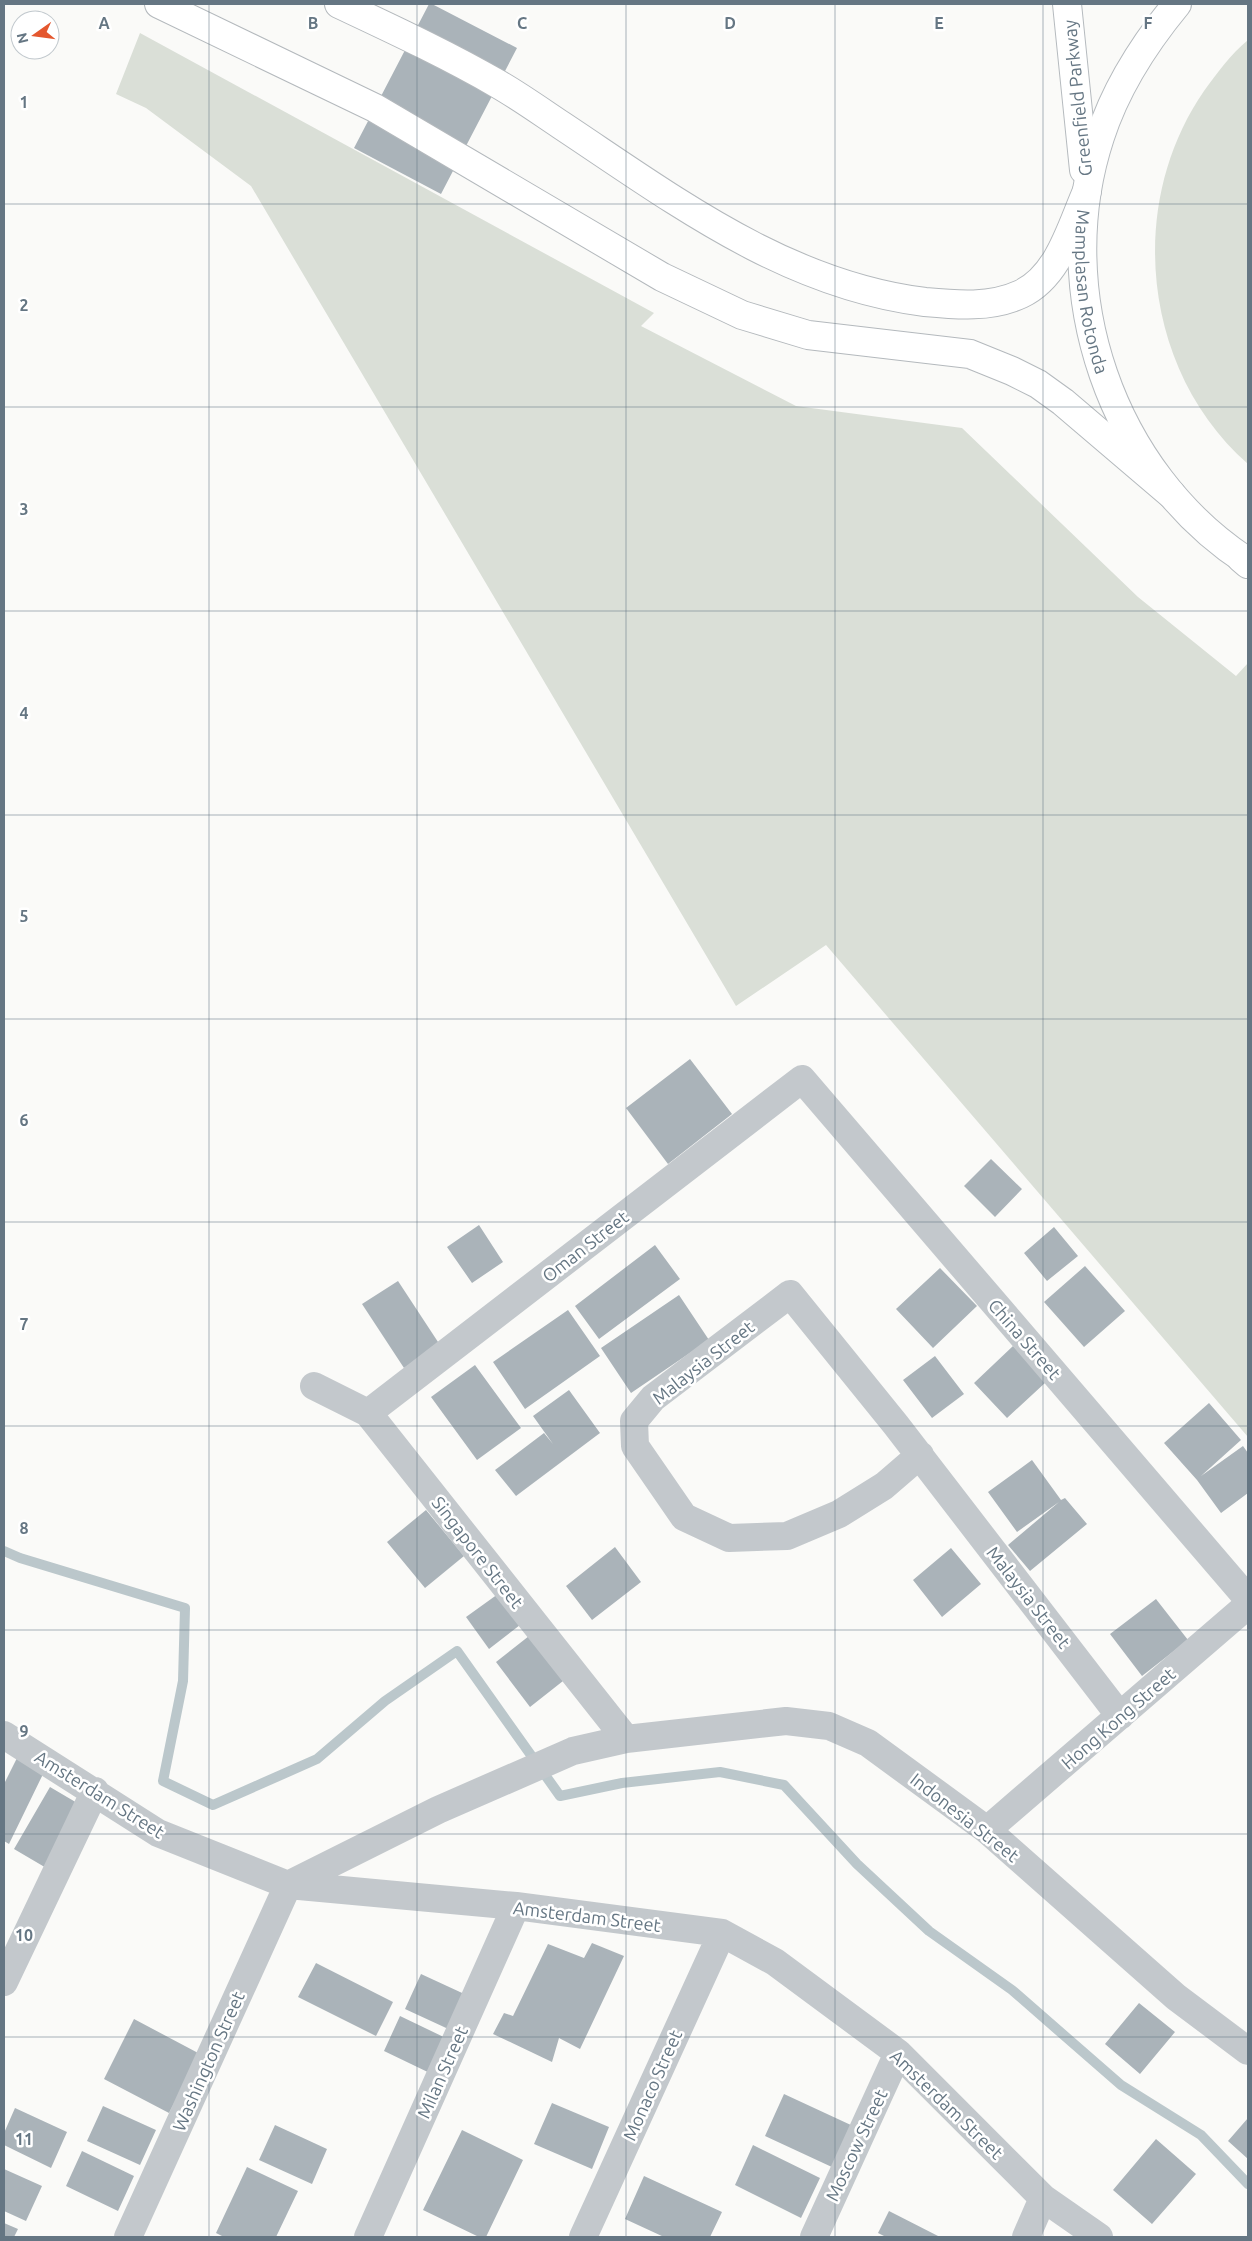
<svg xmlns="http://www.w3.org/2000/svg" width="1252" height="2241" font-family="Ubuntu,sans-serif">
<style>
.green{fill:#dadfd7}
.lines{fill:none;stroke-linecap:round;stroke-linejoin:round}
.stream{stroke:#bbc7cb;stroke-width:10}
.building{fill:#aab3b9}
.major-casing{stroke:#b5babe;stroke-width:30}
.highway-casing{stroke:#b4b9bd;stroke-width:30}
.minor{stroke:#c3c8cc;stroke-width:28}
.major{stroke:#fff;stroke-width:28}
.highway{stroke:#fff;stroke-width:28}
.grid{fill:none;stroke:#657683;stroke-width:1;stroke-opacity:0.55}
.labels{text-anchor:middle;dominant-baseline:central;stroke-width:5;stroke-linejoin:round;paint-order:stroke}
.street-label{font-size:18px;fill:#657683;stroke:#fff}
.grid-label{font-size:16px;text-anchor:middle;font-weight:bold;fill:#657683;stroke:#fff;stroke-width:5;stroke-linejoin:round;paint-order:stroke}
</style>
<rect width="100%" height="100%" fill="#fafaf8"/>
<!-- green -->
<path class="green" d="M 140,33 L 654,313 L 641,326 L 796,406 L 962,428 L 1138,597 L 1236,676 L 1248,663 L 1248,1437 L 826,945 L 736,1006 L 251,186 L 146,108 L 116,94 Z
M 1248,40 L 1248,464 C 1143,372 1125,205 1204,91 C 1217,73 1231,54 1248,40 Z"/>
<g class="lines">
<!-- stream -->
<path class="stream" d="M 4,1551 L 20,1558 L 185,1608 L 183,1681 L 163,1781 L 213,1805 L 317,1759 L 385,1701 L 457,1651 L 560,1796 L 622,1783 L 720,1772 L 784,1785 L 857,1864 L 929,1931 L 1012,1990 L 1121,2085 L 1201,2135 L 1248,2184"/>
</g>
<!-- building -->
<path class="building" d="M 429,4 L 432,4 L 517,48 L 441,194 L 354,148 Z
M 690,1059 L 732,1114 L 668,1164 L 626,1108 Z
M 991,1159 L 1022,1189 L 995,1217 L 964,1186 Z
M 479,1225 L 503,1262 L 472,1283 L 447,1247 Z
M 1054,1227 L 1078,1256 L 1047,1281 L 1024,1253 Z
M 655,1245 L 680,1279 L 599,1339 L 575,1306 Z
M 1085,1266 L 1125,1311 L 1084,1347 L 1044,1302 Z
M 940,1268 L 977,1306 L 933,1348 L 896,1309 Z
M 398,1281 L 440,1345 L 404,1368 L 362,1304 Z
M 679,1295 L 709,1340 L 631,1393 L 601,1348 Z
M 568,1310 L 600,1356 L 525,1409 L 493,1362 Z
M 1013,1346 L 1046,1382 L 1007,1418 L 974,1383 Z
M 935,1356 L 964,1394 L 932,1418 L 903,1380 Z
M 475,1365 L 521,1428 L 477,1460 L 431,1397 Z
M 569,1390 L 600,1433 L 516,1496 L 495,1470 L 544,1433 L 553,1444 L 533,1416 Z
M 1209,1403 L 1241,1440 L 1201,1476 L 1243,1446 L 1248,1453 L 1248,1493 L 1221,1513 L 1197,1480 L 1164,1443 Z
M 1032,1460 L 1061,1500 L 1065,1498 L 1087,1524 L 1030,1571 L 1008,1545 L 1059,1502 L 1017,1532 L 988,1492 Z
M 426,1510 L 464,1556 L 425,1588 L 387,1542 Z
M 615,1547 L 641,1582 L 592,1620 L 566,1586 Z
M 951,1548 L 981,1584 L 942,1617 L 913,1580 Z
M 498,1594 L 520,1625 L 489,1649 L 466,1617 Z
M 1156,1599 L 1188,1640 L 1142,1676 L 1110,1634 Z
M 529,1636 L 563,1681 L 530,1707 L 496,1662 Z
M 17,1758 L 44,1772 L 9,1844 L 4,1841 L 4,1784 Z
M 50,1787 L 84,1807 L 48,1869 L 14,1849 Z
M 592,1943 L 624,1956 L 580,2049 L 559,2038 L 552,2062 L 493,2034 L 504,2013 L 513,2016 L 548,1944 L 584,1958 Z
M 316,1963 L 393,2002 L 376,2036 L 298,1997 Z
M 421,1974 L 473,1998 L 457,2033 L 405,2009 Z
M 1139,2003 L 1175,2032 L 1140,2074 L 1105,2044 Z
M 400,2016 L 452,2041 L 436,2076 L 384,2051 Z
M 134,2019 L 200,2054 L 169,2113 L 104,2079 Z
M 784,2094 L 853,2126 L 834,2168 L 765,2136 Z
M 552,2103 L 609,2127 L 592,2169 L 534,2144 Z
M 103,2106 L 156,2130 L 140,2165 L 87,2141 Z
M 15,2108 L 67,2132 L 51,2168 L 4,2145 L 4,2133 Z
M 1248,2118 L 1248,2159 L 1228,2141 Z
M 275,2125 L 327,2149 L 312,2184 L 259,2160 Z
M 462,2130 L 523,2160 L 486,2237 L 479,2237 L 423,2210 Z
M 1156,2139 L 1196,2174 L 1152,2224 L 1113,2190 Z
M 753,2145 L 820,2178 L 801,2218 L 735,2185 Z
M 82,2151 L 134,2176 L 118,2211 L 66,2186 Z
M 247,2167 L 298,2191 L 276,2237 L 224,2237 L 216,2233 Z
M 4,2169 L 42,2186 L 26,2221 L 4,2211 Z
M 644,2176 L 722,2212 L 710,2237 L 664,2237 L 625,2219 Z
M 889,2211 L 940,2237 L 886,2237 L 878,2233 Z
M 4,2223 L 18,2229 L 14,2237 L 4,2237 Z"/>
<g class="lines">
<!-- major casing -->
<g class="major-casing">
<g id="major">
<path d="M 1067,4 L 1084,170"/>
<path id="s1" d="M 1177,4 C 1144,44 1116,87 1100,137 C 1049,292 1111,473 1248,562"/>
</g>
</g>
<!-- highway casing -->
<g class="highway-casing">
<path id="highway" d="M 159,4 L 375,108 L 662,277 L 742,315 L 808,335 L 970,354 L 1012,371 L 1038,384 L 1063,402 L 1171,494
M 339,4 C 392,29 446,54 498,84 C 519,96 540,111 561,125 C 674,200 786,285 925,302 C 957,305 991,308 1021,294 C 1059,276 1071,227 1087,191
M 1241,558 L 1248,564"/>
</g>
<!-- minor -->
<path class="minor" d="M 314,1386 L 368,1413 L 626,1739
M 368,1413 L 802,1079 L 1248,1599
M 920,1455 L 884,1486 L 839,1514 L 787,1536 L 729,1538 L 684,1517 L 635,1446 L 634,1421 L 653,1398 L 790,1294 L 896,1425 L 1120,1716
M 4,1735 L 158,1833 L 288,1885 L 516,1906 L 722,1933 L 775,1962 L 898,2053 L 1043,2198 L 1099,2237
M 987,1830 L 1248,1605
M 4,1982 L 95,1791
M 128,2237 L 288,1885 L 438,1810 L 573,1751 L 626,1739 L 786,1721 L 829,1726 L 868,1743 L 987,1830 L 1176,1997 L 1248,2051
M 368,2237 L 516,1906
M 583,2237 L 722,1933
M 814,2237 L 898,2053
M 1026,2237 L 1043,2198"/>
<!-- major -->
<use href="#major" class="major"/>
<!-- highway -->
<use href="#highway" class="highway"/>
</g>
<!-- grid -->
<path class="grid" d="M 209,4 L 209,2237M 417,4 L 417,2237M 626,4 L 626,2237M 835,4 L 835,2237M 1043,4 L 1043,2237M 4,204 L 1248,204M 4,407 L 1248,407M 4,611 L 1248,611M 4,815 L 1248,815M 4,1019 L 1248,1019M 4,1222 L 1248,1222M 4,1426 L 1248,1426M 4,1630 L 1248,1630M 4,1834 L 1248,1834M 4,2037 L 1248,2037"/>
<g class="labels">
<!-- street labels -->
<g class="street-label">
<text transform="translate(1077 98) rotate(-96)">Greenfield Parkway</text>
<text stroke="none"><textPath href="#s1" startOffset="312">Mamplasan Rotonda</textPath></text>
<text transform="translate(585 1246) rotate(-38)">Oman Street</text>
<text transform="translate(1025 1339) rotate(49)">China Street</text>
<text transform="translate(703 1362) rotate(-38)">Malaysia Street</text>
<text transform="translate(478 1552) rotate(52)">Singapore Street</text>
<text transform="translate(1029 1597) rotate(52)">Malaysia Street</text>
<text transform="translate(1118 1718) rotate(-41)">Hong Kong Street</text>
<text transform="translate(100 1794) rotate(32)">Amsterdam Street</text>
<text transform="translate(965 1817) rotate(38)">Indonesia Street</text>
<text transform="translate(587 1916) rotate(7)">Amsterdam Street</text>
<text transform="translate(208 2061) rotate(-66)">Washington Street</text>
<text transform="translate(442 2072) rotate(-66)">Milan Street</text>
<text transform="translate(652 2085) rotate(-66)">Monaco Street</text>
<text transform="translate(947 2104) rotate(44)">Amsterdam Street</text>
<text transform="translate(856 2145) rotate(-65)">Moscow Street</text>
</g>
</g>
<g class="grid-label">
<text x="104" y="29">A</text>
<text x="313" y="29">B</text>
<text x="522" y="29">C</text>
<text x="730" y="29">D</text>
<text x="939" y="29">E</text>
<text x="1148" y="29">F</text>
<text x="24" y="108">1</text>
<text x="24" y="311">2</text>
<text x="24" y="515">3</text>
<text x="24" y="719">4</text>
<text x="24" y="922">5</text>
<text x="24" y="1126">6</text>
<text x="24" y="1330">7</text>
<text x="24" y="1534">8</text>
<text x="24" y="1737">9</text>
<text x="24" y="1941">10</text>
<text x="24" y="2145">11</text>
</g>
<!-- border -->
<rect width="1252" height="2241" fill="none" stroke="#657683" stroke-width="10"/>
<!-- north arrow -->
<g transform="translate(35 35) rotate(256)"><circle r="24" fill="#ffffff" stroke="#c1c8cd"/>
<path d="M0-4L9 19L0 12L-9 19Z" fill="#e4572e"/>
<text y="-8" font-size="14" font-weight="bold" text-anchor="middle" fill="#657683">N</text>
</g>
</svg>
